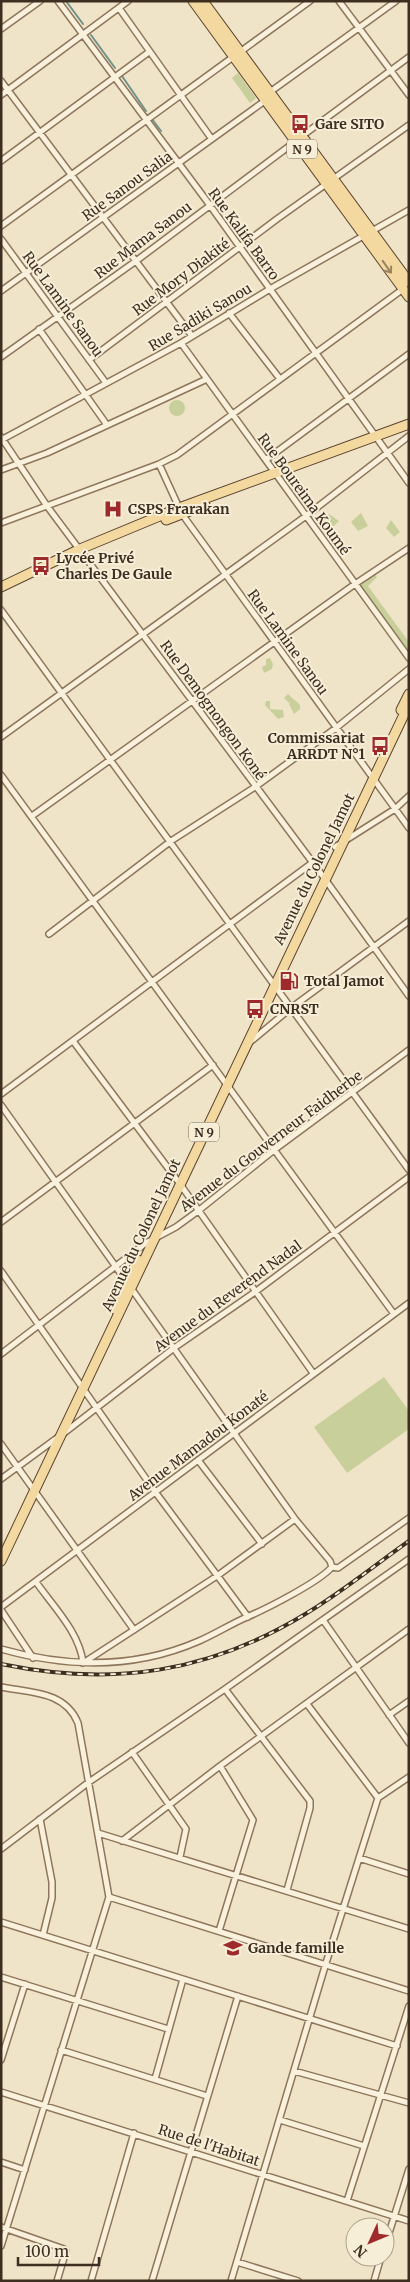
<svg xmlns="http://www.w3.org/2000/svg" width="410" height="2282" font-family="Merriweather,serif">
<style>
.green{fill:#c9cf9b}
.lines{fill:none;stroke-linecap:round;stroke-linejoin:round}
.stream{stroke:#6f938a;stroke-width:2}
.street-casing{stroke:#8d765c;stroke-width:8}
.primary-casing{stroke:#5b4430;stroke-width:11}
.street{stroke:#faf1dc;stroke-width:5}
.primary{stroke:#f3d9a0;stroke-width:9}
.rail-casing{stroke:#3d2e20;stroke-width:4}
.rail{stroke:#f7eed8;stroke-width:2;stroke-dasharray:5.5;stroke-linecap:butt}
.oneway{stroke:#988460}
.labels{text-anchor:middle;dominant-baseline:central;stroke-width:4;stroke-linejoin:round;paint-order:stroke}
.shield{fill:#f7eed8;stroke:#756857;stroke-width:1}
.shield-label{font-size:12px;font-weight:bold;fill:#3d2e20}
.poi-label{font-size:14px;font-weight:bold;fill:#3d2e20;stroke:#f7eed8;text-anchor:start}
.street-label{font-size:14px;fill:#3d2e20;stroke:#f7eed8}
</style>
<rect width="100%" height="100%" fill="#f0e4c8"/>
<!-- green -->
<path class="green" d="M 238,73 L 256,98 L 250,103 L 232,78 Z
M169 408a8 8 0 1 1 16 0a8 8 0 1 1-16 0Z
M 361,513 L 368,526 L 358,531 L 351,522 Z
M 329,514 L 339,521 L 331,529 L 323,520 Z
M 391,520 L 400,532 L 394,537 L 386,528 Z
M 374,572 L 377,577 L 368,586 L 409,642 L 409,655 L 357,583 Z
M 270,658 L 273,664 L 272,669 L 264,673 L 262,667 L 266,665 L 266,659 Z
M 288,694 L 300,705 L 300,709 L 294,714 L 289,704 L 291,701 L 289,703 L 284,698 Z
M 266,701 L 270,701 L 270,709 L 283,710 L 284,717 L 278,719 L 265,705 Z
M 384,1377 L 409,1411 L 409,1429 L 347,1473 L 314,1427 Z"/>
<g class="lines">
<!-- stream -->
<path class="stream" d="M 66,1 L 83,24
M 91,35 L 115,68
M 122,76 L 146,111
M 152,119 L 161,131"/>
<!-- street casing -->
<g class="street-casing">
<path id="street" d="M 58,1 L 209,204 L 409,483
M 339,1 L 409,95
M 119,8 L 211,138
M 1,29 L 40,1
M 1,81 L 192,336
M 270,92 L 396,1
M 1,95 L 128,1
M 302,136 L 409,57
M 1,161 L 149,52
M 1,226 L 310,1
M 1,239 L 106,383
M 1,291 L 266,100
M 229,313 L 280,379
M 39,329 L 107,425
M 181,343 L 409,658
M 1,357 L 136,261 L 296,141
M 89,360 L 277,219 L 409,125
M 1,437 L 47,506 L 322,875 L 409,996
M 1,440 L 181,343 L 270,289 L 409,210
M 267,459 L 409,354
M 159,464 L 182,514 L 409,828
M 1,470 L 47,453 L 207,379
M 1,523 L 159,464 L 177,455 L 403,289
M 1,610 L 409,1170
M 1,737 L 306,516 L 409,436
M 1,775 L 394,1314
M 32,816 L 355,584 L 409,548
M 335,847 L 395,809 L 409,796
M 49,934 L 171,841 L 255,787 L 336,728 L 409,669
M 73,1041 L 180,1184 L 313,1373
M 250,1042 L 291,1008 L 409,921
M 1,1094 L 312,863
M 1,1105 L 295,1519 L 330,1561 L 332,1567 C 319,1582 266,1609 247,1617 C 231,1624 215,1634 199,1641 C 135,1669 68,1668 1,1649
M 1,1222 L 213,1065
M 1,1271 L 156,1493 L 248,1617
M 1,1354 L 146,1243 L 176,1227 L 198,1211 L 274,1150 L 409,1050
M 64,1433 L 174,1348 L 255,1292 L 409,1177
M 1,1444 L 134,1630
M 198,1460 L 262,1544
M 1,1479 L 57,1438
M 332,1567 L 338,1568 L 409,1518
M 36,1582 C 53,1606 80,1633 83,1663 L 217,1576 L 295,1519
M 1,1607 L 409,1303
M 1,1610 L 33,1658
M 323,1620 L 409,1743
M 1,1687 C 31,1693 65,1691 78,1723 L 109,1897 L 1,2246
M 225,1689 L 310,1801 L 310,1808 L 287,1890
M 307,1704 L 378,1798
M 389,1715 L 409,1701
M 132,1752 L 186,1829 L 180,1857
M 40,1819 L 52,1882 L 52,1898 L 43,1935
M 98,1833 L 409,1929
M 122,1841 L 220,1766 L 409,1629
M 1,1849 L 89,1782 L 225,1689 L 409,1559
M 359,1858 L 409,1874
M 109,1897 L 409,1991
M 1,1922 L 397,2046
M 219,1931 L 253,1820 L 220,1766
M 1,1977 L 168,2029
M 61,2050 L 207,2096
M 1,2060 L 25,1984
M 294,2071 L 409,2103
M 155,2079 L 183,1979
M 1,2092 L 409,2221
M 280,2120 L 364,2146
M 1,2162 L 25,2170
M 347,2201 L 409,2006
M 1,2227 L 64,2249 L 66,2251 L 57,2281
M 385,2246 L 409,2169
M 237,2262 L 298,2281
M 91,2281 L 134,2133
M 152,2281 L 238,1996
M 231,2281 L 326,1963 L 378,1798 L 409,1777
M 374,2281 L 381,2257"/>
</g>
<!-- primary casing -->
<g class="primary-casing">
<path id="primary" d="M 193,1 L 409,297
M 203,1 L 409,282
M 166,520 L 205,505
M 1,587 L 80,549 L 179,508 L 409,424
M 401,710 L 409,694
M 114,1309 L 138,1260
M 1,1561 L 409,704"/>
</g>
<!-- street -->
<use href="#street" class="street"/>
<!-- primary -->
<use href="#primary" class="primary"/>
<!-- rail casing -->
<g class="rail-casing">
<path id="rail" d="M 1,1664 C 113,1687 209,1673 307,1613 C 342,1592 375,1565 409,1541"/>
</g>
<!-- rail -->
<use href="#rail" class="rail"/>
</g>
<!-- one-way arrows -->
<defs><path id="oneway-shaft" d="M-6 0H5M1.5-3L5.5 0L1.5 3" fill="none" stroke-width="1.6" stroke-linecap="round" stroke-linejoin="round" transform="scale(1.25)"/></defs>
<use class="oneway" href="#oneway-shaft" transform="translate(387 267) rotate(55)"/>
<!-- icons -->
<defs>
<g id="bus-bare" transform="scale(1.5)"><path d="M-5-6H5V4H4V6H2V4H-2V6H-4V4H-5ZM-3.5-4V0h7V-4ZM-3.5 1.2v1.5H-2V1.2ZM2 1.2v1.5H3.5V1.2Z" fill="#9e2a2b" stroke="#f7eed8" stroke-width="2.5" paint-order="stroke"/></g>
<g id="hospital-bare" transform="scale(1.5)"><path d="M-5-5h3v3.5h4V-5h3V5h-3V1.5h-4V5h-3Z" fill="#9e2a2b" stroke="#f7eed8" stroke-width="2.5" paint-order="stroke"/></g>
<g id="fuel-bare" transform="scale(1.5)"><path d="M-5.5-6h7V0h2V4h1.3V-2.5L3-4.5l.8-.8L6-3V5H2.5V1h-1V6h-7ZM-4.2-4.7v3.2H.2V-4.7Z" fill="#9e2a2b" stroke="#f7eed8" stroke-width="2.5" paint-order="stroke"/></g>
<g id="school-bare" transform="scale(1.5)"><path d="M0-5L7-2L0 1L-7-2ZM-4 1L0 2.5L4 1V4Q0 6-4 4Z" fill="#9e2a2b" stroke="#f7eed8" stroke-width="2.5" paint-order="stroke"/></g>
</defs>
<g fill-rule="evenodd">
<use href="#bus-bare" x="300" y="124"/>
<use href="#hospital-bare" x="113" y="509"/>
<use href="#bus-bare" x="41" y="566"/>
<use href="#bus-bare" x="380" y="746"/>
<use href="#fuel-bare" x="289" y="981"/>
<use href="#bus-bare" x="255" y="1009"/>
<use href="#school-bare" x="233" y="1948"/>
</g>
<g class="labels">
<!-- shield labels -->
<g class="shield">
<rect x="287" y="139.5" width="30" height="19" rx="4"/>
<rect x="189" y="1122.5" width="30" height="19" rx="4"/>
</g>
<g class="shield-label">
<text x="302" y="149">N 9</text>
<text x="204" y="1132">N 9</text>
</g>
<!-- poi labels -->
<g class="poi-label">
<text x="315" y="124">Gare SITO</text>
<text x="128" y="509">CSPS Frarakan</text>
<text x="56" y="558">Lycée Privé<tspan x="56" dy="16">Charles De Gaule</tspan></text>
<text x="365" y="738" text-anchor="end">Commissariat<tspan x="365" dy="16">ARRDT N°1</tspan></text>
<text x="304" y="981">Total Jamot</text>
<text x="270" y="1009">CNRST</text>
<text x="248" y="1948">Gande famille</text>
</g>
<!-- street labels -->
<g class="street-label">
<text transform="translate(127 186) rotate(-36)">Rue Sanou Salia</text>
<text transform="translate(244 234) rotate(54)">Rue Kalifa Barro</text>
<text transform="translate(143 240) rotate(-37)">Rue Mama Sanou</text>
<text transform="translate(181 277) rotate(-37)">Rue Mory Diakité</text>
<text transform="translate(63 304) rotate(54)">Rue Lamine Sanou</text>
<text transform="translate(200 317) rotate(-31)">Rue Sadiki Sanou</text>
<text transform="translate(304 494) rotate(54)">Rue Boureima Koumé</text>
<text transform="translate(288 642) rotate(54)">Rue Lamine Sanou</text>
<text transform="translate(213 710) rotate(54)">Rue Demognongon Koné</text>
<text transform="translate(314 869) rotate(-64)">Avenue du Colonel Jamot</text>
<text transform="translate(271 1141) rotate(-37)">Avenue du Gouverneur Faidherbe</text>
<text transform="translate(141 1235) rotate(-65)">Avenue du Colonel Jamot</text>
<text transform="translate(228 1296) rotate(-36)">Avenue du Reverend Nadal</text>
<text transform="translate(198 1446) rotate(-37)">Avenue Mamadou Konaté</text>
<text transform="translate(209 2145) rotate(18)">Rue de l'Habitat</text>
</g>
</g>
<!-- border -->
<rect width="410" height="2282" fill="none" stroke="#3d2e20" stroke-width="5"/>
<!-- north arrow -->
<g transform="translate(370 2242) rotate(226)"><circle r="24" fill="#f7eed8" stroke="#ada18e"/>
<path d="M0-4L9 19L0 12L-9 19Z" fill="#9e2a2b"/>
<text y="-8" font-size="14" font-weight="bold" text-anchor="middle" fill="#3d2e20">N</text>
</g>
<!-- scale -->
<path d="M18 2257v8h81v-8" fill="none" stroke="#3d2e20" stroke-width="2.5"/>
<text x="25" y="2257" font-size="15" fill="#3d2e20" stroke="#f7eed8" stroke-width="4" paint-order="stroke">100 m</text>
</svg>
